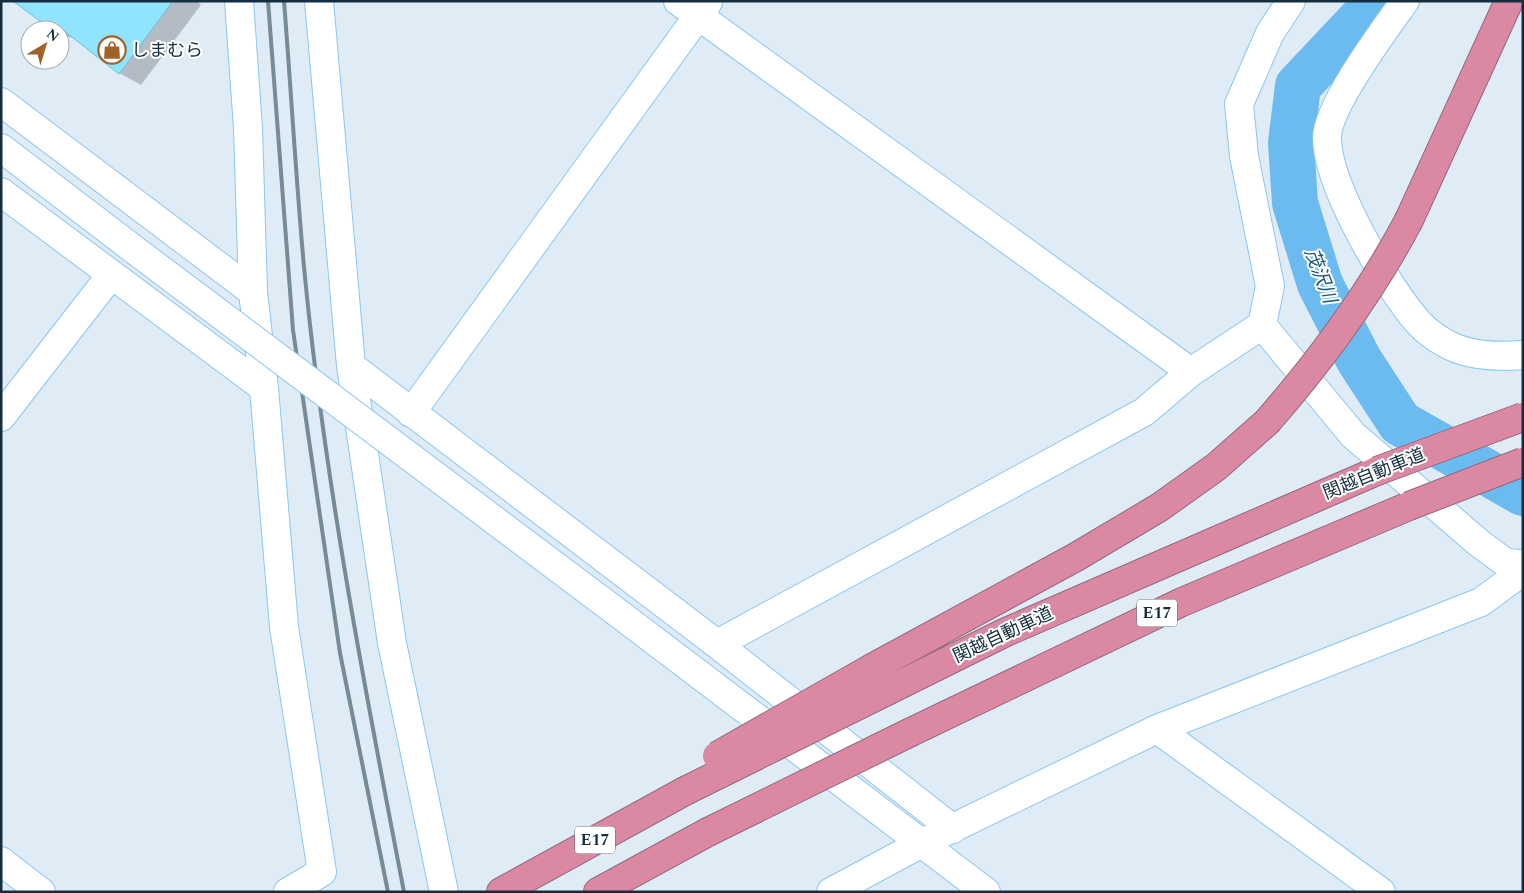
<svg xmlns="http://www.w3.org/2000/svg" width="1524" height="893" font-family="Spectral,'Noto Sans JP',serif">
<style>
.shadow{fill:#0003}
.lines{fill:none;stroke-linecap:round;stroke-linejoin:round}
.river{stroke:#6bbbf0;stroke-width:46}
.building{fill:#90e4fe;stroke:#6dc1da}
.minor-casing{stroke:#88c7f2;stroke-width:30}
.tertiary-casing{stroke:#88c7f2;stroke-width:30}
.motorway-casing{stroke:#95687f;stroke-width:30}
.minor{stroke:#fff;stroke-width:28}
.tertiary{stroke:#fff;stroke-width:28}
.motorway{stroke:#db88a2;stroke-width:28}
.rail{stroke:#778a97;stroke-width:4}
.tertiary-bridge-casing{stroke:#88c7f2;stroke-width:30;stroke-linecap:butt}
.motorway-bridge-casing{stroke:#95687f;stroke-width:30;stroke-linecap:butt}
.tertiary-bridge{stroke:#fff;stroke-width:28}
.motorway-bridge{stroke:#db88a2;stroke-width:28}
.labels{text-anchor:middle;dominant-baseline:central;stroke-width:4;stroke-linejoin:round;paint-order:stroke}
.shield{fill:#fff;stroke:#5a6d79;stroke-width:1}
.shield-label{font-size:16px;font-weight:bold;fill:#142e3f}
.poi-label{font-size:18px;fill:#142e3f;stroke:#fff;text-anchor:start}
.street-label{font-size:18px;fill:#142e3f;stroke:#fff}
.water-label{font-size:19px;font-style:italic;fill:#1c577b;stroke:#fff}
</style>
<rect width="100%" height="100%" fill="#e0ecf5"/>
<!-- shadow -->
<path class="shadow" d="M 15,1 L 197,1 L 201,5 L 141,85 L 119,73 L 75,38 L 68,37 L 60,33 L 60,30 L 45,24 Z"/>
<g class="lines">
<!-- river -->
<path class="river" d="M 1374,1 L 1365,15 L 1298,86 L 1291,143 L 1295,203 L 1320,284 L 1359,360 L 1400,423 L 1523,493"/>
</g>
<!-- building -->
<path class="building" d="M 13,1 L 173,1 L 119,74 L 58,26 L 45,25 Z"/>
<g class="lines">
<!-- minor casing -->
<g class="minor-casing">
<path id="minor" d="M 239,1 L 248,128 L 253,292 L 264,388 L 284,627 L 322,872 L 288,892
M 319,1 L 351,366 L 392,643 L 444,892
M 678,1 L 1191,372
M 1405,1 C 1385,29 1327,106 1327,138 C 1327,185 1387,287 1418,322 C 1425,330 1436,338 1445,343 C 1467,356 1498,357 1523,355
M 1,102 L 253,292
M 1,192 L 264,388
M 1262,325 L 1353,435 L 1479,543 L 1506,563 L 1523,564
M 351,366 L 717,644 L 953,829
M 411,413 L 708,2
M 1,417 L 111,275
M 717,644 L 1144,412 L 1191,372 L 1262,325 L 1270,286 L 1244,156 L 1239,104 L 1270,33 L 1291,1
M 1157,729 L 1381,892
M 1,861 L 41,892
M 831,892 L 922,843 L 1157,729 L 1481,602 L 1523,571"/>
</g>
<!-- tertiary casing -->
<g class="tertiary-casing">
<path id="tertiary" d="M 1,148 L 136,251
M 618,613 L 986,892"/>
</g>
<!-- motorway casing -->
<g class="motorway-casing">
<path id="motorway" d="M 1409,220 L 1509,1
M 872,668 L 1076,557 L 1160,507 L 1216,467 L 1267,422
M 889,690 L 1006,632 L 1377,471
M 911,732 L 1182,602 L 1409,506
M 501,892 L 685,791
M 598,892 L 708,832"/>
</g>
<!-- minor -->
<use href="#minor" class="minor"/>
<!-- tertiary -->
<use href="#tertiary" class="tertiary"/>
<!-- motorway -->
<use href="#motorway" class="motorway"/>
<!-- rail -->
<path class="rail" d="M 268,1 L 293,330 L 340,653 L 388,892
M 284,1 C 291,90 296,179 304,267 C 324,477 364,685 404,892"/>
<!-- tertiary-bridge casing -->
<g class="tertiary-bridge-casing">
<path id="tertiary-bridge" d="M 136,251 L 618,613"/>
</g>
<!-- motorway-bridge casing -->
<g class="motorway-bridge-casing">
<path id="motorway-bridge" d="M 1267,422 C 1322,359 1370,294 1409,220
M 1377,471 L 1523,417
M 1409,506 L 1523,462
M 717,756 L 872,668
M 685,791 L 889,690
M 708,832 L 911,732"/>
</g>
<!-- tertiary-bridge -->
<use href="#tertiary-bridge" class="tertiary-bridge"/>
<!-- motorway-bridge -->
<use href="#motorway-bridge" class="motorway-bridge"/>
</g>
<!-- icons -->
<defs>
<g id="shop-ring" transform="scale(1.4375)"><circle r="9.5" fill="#fff" stroke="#a06228" stroke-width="1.5"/><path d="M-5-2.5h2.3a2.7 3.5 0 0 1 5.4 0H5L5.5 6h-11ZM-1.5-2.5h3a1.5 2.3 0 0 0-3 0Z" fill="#a06228"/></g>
</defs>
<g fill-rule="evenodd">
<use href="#shop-ring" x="112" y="50"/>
</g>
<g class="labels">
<!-- shield labels -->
<g class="shield">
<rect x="1137" y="599.5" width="40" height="27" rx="4"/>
<rect x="575" y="826.5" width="40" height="27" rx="4"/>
</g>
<g class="shield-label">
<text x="1157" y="613">E17</text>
<text x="595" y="840">E17</text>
</g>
<!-- poi labels -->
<g class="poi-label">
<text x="131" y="50">しまむら</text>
</g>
<!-- street labels -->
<g class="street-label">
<text transform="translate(1374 474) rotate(-22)">関越自動車道</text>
<text transform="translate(1003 635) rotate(-25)">関越自動車道</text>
</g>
<!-- water labels -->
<g class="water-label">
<text transform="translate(1320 276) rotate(69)">茂沢川</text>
</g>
</g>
<!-- border -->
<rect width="1524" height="893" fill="none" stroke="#142e3f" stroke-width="5"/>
<!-- north arrow -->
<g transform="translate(45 45) rotate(38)"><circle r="24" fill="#ffffff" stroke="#a1abb2"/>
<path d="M0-4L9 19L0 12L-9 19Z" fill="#a06228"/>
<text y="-8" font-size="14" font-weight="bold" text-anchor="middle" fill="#142e3f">N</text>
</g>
</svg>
